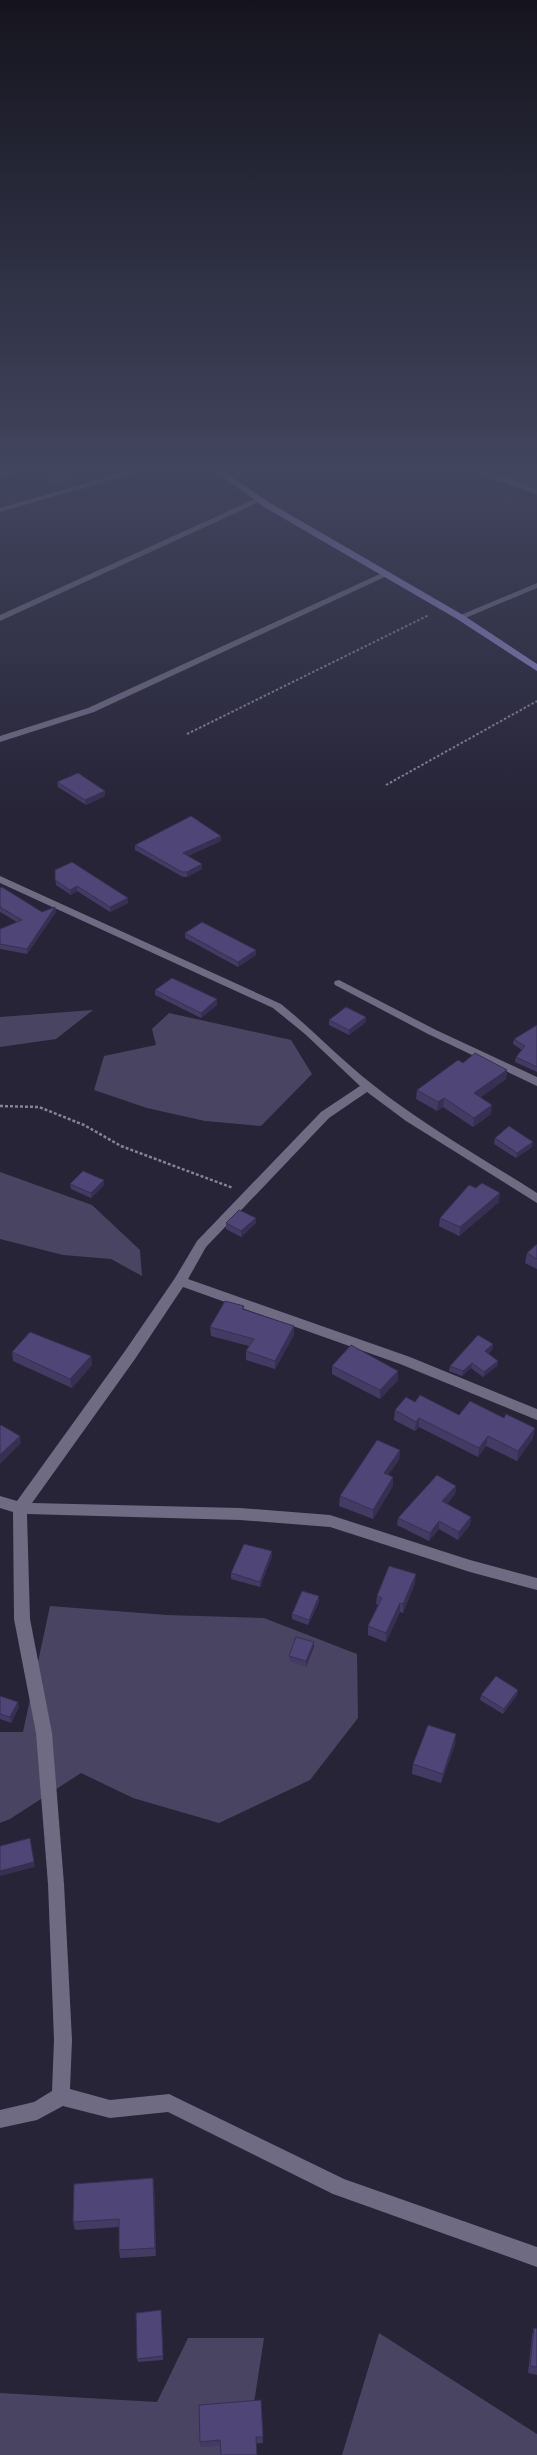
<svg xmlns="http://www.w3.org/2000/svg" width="537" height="2455" font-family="'Zilla Slab',serif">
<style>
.green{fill:#494462}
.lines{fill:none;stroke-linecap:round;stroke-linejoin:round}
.path-far1{stroke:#868494;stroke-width:2;stroke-dasharray:2.5 2;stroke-linecap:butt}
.path{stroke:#868494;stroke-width:2.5;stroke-dasharray:3 2;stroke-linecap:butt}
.minor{fill:#6f6b83;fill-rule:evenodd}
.major{fill:#8f82c4;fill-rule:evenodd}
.wall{fill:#443b65}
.shaded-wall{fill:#373053}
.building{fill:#4f4576;stroke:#373053}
</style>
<rect width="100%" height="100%" fill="#272437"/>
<!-- green -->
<path class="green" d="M 470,466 L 537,466 L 537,496 Z
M 93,1010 L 56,1039 L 0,1047 L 0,1017 Z
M 169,1013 L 291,1040 L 312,1074 L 261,1126 L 205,1121 L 147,1108 L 94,1090 L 104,1056 L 156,1045 L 152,1029 Z
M 0,1172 L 92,1205 L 140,1250 L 142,1276 L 111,1259 L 63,1255 L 0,1239 Z
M 50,1606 L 167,1615 L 264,1618 L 357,1654 L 358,1718 L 310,1780 L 219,1823 L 133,1798 L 81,1773 L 10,1819 L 0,1823 L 0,1732 L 23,1732 Z
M 379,2333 L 537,2434 L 537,2455 L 342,2455 Z
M 188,2338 L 264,2338 L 246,2455 L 0,2455 L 0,2393 L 157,2402 Z"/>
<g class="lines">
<!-- path-far1 -->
<path class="path-far1" d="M 187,734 L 429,615
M 386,785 L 537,701"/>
<!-- path -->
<path class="path" d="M 0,1106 L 39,1107 L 84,1125 L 121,1146 L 233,1188"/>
<!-- minor -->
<path class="minor" d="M 25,466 L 38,466 L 0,478 L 0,474 Z
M 145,466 L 158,466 L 0,512 L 0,508 Z
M 227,466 L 240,466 L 218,473 L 214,471 Z
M 472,466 C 484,466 522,484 537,489 L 537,494 L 484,476 Z
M 257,498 L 264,500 L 0,621 L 0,615 Z
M 382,573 L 389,575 L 94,712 L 0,742 L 0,736 L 88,708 Z
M 537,583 L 537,588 L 463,619 L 456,617 Z
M 0,876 L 281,1004 C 312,1029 340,1059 372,1084 C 423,1125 482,1158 537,1193 L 537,1203 L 406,1121 L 367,1092 L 329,1118 L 206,1247 L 188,1279 L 410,1357 L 537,1409 L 537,1420 L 400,1364 L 183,1287 L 135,1359 L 32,1503 L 240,1508 L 330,1515 L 470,1560 L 537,1578 L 537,1590 L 470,1572 L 330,1527 L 240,1520 L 27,1514 L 30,1619 L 52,1733 L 64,1884 L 72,2040 L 70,2089 L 110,2100 L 169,2094 L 344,2179 L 537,2247 L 537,2267 L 333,2194 L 168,2112 L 110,2118 L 63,2106 L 37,2120 L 0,2128 L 0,2110 L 34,2102 L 52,2091 L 54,2040 L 48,1884 L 36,1733 L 14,1619 L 13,1512 L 0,1508 L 0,1496 L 17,1501 L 125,1351 L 175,1278 L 197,1241 L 321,1112 L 360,1086 L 305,1034 L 273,1008 L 0,883 Z
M 339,980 L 436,1030 L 537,1077 L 537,1086 L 428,1034 L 335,985 L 334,983 L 335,981 Z"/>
<!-- major -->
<path class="major" d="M 209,466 L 217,466 L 270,503 L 463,615 L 537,664 L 537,671 L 457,619 L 264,507 Z"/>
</g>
<!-- wall -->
<path class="wall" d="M 32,466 L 113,466 L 114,471 L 55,486 L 32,470 Z
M 57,782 L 105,796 L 86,805 L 58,787 Z
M 221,836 L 221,841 L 188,856 L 202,864 L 202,869 L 187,877 L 183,877 L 135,850 L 135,845 Z
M 55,870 L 128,903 L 110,912 L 77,891 L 71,895 L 56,885 Z
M 0,888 L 42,912 L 55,907 L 56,912 L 27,954 L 0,949 L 0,929 L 17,922 L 0,912 Z
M 185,933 L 256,950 L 256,955 L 238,967 L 185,938 Z
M 155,990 L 217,999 L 217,1005 L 201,1018 L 155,995 Z
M 366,1017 L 366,1022 L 349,1035 L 329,1025 L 329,1020 Z
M 537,1025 L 537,1072 L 515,1062 L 516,1057 L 522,1050 L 513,1044 L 514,1039 Z
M 463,1063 L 507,1070 L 506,1079 L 481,1097 L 491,1114 L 473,1127 L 443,1107 L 437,1111 L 416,1099 L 417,1090 Z
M 495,1138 L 532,1147 L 516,1158 L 494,1144 Z
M 104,1180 L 104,1185 L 91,1198 L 71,1189 L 70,1184 Z
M 499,1202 L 459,1236 L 439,1226 L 440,1218 Z
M 256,1218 L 256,1223 L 241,1237 L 226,1229 L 226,1223 Z
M 537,1244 L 537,1269 L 525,1263 L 527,1253 Z
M 244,1306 L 244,1310 L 294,1335 L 275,1369 L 246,1360 L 246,1351 L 249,1346 L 211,1336 L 210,1327 Z
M 493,1344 L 492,1350 L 488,1354 L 498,1361 L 497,1366 L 483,1377 L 471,1368 L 462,1376 L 449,1371 L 450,1366 Z
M 12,1352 L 91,1356 L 92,1365 L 72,1388 L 13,1361 Z
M 332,1366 L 398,1371 L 398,1380 L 380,1399 L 332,1374 Z
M 415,1402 L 459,1415 L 533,1438 L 517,1461 L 486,1446 L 478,1457 L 419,1427 L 415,1431 L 394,1420 L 395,1410 Z
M 400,1450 L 399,1460 L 388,1475 L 393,1477 L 393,1486 L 373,1519 L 339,1506 L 340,1496 Z
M 456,1486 L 455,1494 L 447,1504 L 471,1517 L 470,1525 L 458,1540 L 439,1529 L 429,1541 L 397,1525 L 398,1518 Z
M 272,1556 L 260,1587 L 231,1579 L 231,1573 Z
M 415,1583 L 403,1613 L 400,1612 L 386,1642 L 368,1635 L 368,1626 L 378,1605 L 376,1604 L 377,1596 Z
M 319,1602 L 308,1625 L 292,1619 L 292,1614 Z
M 314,1642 L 314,1647 L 306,1667 L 289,1661 L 289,1656 Z
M 518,1690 L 517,1695 L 503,1714 L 480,1700 L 481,1695 Z
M 0,1696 L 19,1707 L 11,1723 L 0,1719 Z
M 455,1744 L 441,1783 L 412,1774 L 413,1764 Z
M 153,2178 L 154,2186 L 156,2256 L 120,2258 L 119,2250 L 119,2227 L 75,2230 L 73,2222 Z
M 161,2310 L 163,2360 L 138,2362 L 137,2359 Z
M 534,2328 L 537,2329 L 537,2375 L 528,2373 L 532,2335 Z
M 261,2400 L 263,2443 L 200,2447 L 200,2442 Z"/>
<!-- shaded-wall -->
<path class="shaded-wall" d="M 113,466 L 114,471 L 55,486 L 55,481 Z
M 105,791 L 105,796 L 86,805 L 85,800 Z
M 221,836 L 221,841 L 183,858 L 183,853 Z
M 202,864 L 202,869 L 187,877 L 187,872 Z
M 77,886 L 77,891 L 71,895 L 70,890 Z
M 128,898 L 128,903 L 110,912 L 110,907 Z
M 55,907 L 56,912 L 27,954 L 27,949 Z
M 256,950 L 256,955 L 238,967 L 238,962 Z
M 217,999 L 217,1005 L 201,1018 L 201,1013 Z
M 366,1017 L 366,1022 L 349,1035 L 349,1030 Z
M 507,1070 L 506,1079 L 474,1102 L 474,1093 Z
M 444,1098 L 443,1107 L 437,1111 L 438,1102 Z
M 492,1105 L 491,1114 L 473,1127 L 474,1118 Z
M 533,1142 L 532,1147 L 516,1158 L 517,1153 Z
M 104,1180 L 104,1185 L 91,1198 L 91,1193 Z
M 500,1193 L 499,1202 L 459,1236 L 460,1227 Z
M 256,1218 L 256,1223 L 241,1237 L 241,1231 Z
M 294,1326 L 294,1335 L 275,1369 L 275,1361 Z
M 493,1344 L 492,1350 L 484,1357 L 485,1351 Z
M 91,1356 L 92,1365 L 72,1388 L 70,1379 Z
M 498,1361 L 497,1366 L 483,1377 L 484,1372 Z
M 472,1363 L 471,1368 L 462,1376 L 463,1371 Z
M 398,1371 L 398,1380 L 380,1399 L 380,1390 Z
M 419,1418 L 419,1427 L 415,1431 L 416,1422 Z
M 535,1428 L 533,1438 L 517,1461 L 518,1451 Z
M 20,1436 L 21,1443 L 0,1464 L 0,1455 Z
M 488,1436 L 486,1446 L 478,1457 L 479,1448 Z
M 400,1450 L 399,1460 L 383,1482 L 384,1473 Z
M 393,1477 L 393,1486 L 373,1519 L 373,1510 Z
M 456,1486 L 455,1494 L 442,1509 L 442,1501 Z
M 471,1517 L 470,1525 L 458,1540 L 459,1532 Z
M 439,1521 L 439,1529 L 429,1541 L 430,1533 Z
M 272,1551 L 272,1556 L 260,1587 L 260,1582 Z
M 416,1574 L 415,1583 L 403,1613 L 403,1604 Z
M 319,1596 L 319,1602 L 308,1625 L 309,1620 Z
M 400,1603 L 400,1612 L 386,1642 L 386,1633 Z
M 314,1642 L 314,1647 L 306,1667 L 306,1661 Z
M 518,1690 L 517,1695 L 503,1714 L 504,1709 Z
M 18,1702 L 19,1707 L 11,1723 L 10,1717 Z
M 456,1734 L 455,1744 L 441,1783 L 443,1774 Z
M 34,1862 L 35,1867 L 0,1876 L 0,1871 Z
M 153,2178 L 154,2186 L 156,2256 L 155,2248 Z"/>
<!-- building -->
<path class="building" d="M 34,466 L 113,466 L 55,481 Z
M 78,773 L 105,791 L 85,800 L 57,782 Z
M 191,816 L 221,836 L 183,853 L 202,864 L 187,872 L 182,872 L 135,845 Z
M 72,862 L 128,898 L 110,907 L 77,886 L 70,890 L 55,880 L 55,870 Z
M 2,887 L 42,912 L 55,907 L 27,949 L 0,944 L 0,929 L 22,920 L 0,907 L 0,888 Z
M 202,922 L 256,950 L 238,962 L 185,933 Z
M 172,978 L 217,999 L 201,1013 L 155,990 Z
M 346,1007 L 366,1017 L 349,1030 L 329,1020 Z
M 537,1025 L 537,1067 L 516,1057 L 525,1046 L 514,1039 Z
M 475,1053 L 507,1070 L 474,1093 L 492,1105 L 474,1118 L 444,1098 L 438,1102 L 417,1090 L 458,1060 L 463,1063 Z
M 509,1126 L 533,1142 L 517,1153 L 495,1138 Z
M 83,1171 L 104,1180 L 91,1193 L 70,1184 Z
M 482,1183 L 500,1193 L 460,1227 L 440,1218 L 469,1185 L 476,1188 Z
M 239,1210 L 256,1218 L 241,1231 L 226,1223 Z
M 537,1244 L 537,1259 L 527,1253 Z
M 225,1301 L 244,1306 L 242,1309 L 294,1326 L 275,1361 L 246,1351 L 254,1339 L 210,1327 Z
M 30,1332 L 91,1356 L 70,1379 L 12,1352 Z
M 478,1335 L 493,1344 L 485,1351 L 498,1361 L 484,1372 L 472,1363 L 463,1371 L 450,1366 Z
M 351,1345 L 398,1371 L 380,1390 L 332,1366 Z
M 420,1395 L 459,1415 L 470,1401 L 504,1418 L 506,1414 L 535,1428 L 518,1451 L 488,1436 L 479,1448 L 419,1418 L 416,1422 L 395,1410 L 406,1397 L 415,1402 Z
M 1,1425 L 20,1436 L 0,1455 L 0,1426 Z
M 377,1440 L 400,1450 L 384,1473 L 393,1477 L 373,1510 L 340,1496 Z
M 437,1475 L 456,1486 L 442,1501 L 471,1517 L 459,1532 L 439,1521 L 430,1533 L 398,1518 Z
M 244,1544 L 272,1551 L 260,1582 L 231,1573 Z
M 389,1566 L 416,1574 L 403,1604 L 400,1603 L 386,1633 L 368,1626 L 382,1598 L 377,1596 Z
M 302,1591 L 319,1596 L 309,1620 L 292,1614 Z
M 296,1637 L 314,1642 L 306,1661 L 289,1656 Z
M 496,1676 L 518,1690 L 504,1709 L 481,1695 Z
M 0,1696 L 18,1702 L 10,1717 L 0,1714 Z
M 428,1725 L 456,1734 L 443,1774 L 413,1764 Z
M 30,1838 L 34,1862 L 0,1871 L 0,1846 Z
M 153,2178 L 155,2248 L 119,2250 L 119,2219 L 73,2222 L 74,2184 Z
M 161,2310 L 163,2356 L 137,2359 L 136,2313 Z
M 534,2328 L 537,2329 L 537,2367 L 530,2366 Z
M 261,2400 L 263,2437 L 256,2437 L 257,2455 L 221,2455 L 220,2440 L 200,2442 L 199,2405 Z"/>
<!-- sky -->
<linearGradient id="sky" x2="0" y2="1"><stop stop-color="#15141e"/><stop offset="0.58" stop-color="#41455e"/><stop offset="1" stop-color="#41455e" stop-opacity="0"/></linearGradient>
<rect width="537" height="810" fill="url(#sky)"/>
</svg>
